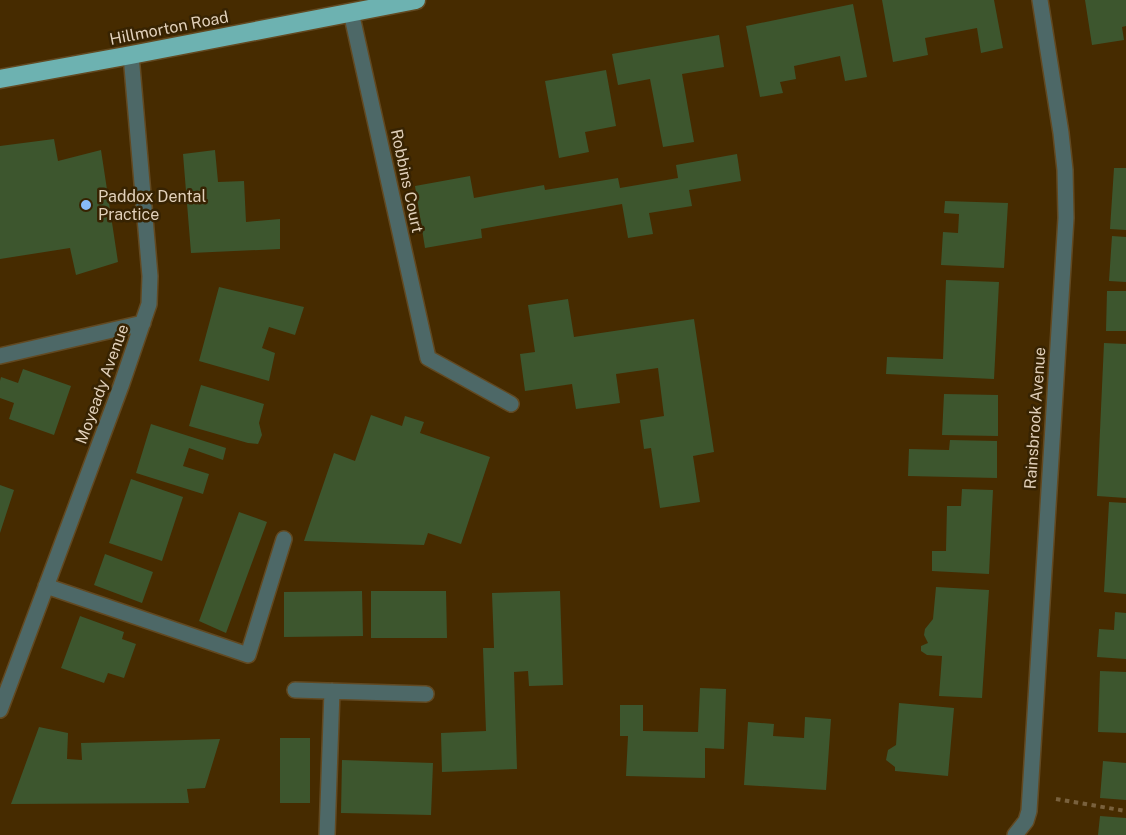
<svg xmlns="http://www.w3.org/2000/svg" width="1126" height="835" font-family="'Public Sans',sans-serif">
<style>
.building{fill:#3d562e}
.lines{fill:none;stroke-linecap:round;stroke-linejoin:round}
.minor-casing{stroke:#624921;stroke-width:18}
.highway-casing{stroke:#624921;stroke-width:21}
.path{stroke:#79613d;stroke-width:4;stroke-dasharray:4.5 4.5;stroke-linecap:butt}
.minor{stroke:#4d6867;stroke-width:15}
.highway{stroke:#6db2b1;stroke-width:18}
.poi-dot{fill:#87bbfb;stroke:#372302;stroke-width:2}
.labels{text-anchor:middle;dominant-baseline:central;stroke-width:5;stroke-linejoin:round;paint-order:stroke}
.street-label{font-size:16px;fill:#e1d0ba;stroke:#372302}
.poi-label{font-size:16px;fill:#e1d0ba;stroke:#372302;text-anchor:start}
</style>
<rect width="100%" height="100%" fill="#462b00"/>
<!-- building -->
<path class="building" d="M 882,0 L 994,0 L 1003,48 L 981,53 L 977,28 L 925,38 L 928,55 L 893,62 Z
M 1085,0 L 1126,0 L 1126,26 L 1122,27 L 1124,40 L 1092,45 Z
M 853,4 L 867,77 L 845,81 L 840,56 L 794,66 L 796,79 L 780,82 L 783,93 L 760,97 L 746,26 Z
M 719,35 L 724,67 L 682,74 L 694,142 L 663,147 L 650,79 L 618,85 L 612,54 Z
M 606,70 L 616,126 L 585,132 L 589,152 L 559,158 L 545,81 Z
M 54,139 L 58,161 L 101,150 L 118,262 L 76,275 L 70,248 L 0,259 L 0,146 Z
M 215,150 L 218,182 L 244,181 L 246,222 L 280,219 L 280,249 L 191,253 L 183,154 Z
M 737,154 L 741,181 L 689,190 L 692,206 L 649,213 L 653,234 L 628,238 L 622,204 L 481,229 L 482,238 L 425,248 L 415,186 L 470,176 L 474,198 L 544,185 L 545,190 L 618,178 L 620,188 L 678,178 L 676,165 Z
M 1114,168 L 1126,168 L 1126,230 L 1110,229 Z
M 945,201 L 1008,203 L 1004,268 L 941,265 L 943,232 L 958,233 L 959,214 L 944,213 Z
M 1112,236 L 1126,237 L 1126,282 L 1109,281 Z
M 946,280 L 999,282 L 994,379 L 886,374 L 887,357 L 943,359 Z
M 219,287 L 304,307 L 295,335 L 269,327 L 262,348 L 275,353 L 269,381 L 199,361 Z
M 1107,291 L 1126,291 L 1126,331 L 1106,331 Z
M 568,299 L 574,337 L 694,319 L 714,452 L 693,456 L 700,502 L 660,508 L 651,448 L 644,449 L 640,420 L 664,416 L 658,368 L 616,374 L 620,403 L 576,409 L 572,384 L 525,391 L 520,354 L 535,352 L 528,305 Z
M 1104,343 L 1126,344 L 1126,498 L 1097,496 Z
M 23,369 L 71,386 L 54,435 L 9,419 L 14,403 L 0,398 L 0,381 L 1,377 L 18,383 Z
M 201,385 L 264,404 L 259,423 L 262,435 L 258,444 L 248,443 L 189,426 Z
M 944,394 L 998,395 L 998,436 L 942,435 Z
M 371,415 L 402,426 L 405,416 L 424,422 L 420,433 L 490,457 L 461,544 L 428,533 L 424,545 L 304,541 L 334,453 L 355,461 Z
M 151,424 L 226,448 L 223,460 L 189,448 L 183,466 L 209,474 L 203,494 L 136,473 Z
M 950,440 L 997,441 L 997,478 L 908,476 L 909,449 L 949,450 Z
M 131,479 L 183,497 L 162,561 L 109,543 Z
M 0,485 L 14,490 L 0,533 Z
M 962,489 L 993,490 L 989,574 L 932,571 L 932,551 L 946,551 L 947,506 L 961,506 Z
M 1109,502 L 1126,503 L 1126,594 L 1104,592 Z
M 239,512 L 267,522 L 226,633 L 199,621 Z
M 105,554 L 153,572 L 142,603 L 94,585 Z
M 936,587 L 989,590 L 982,698 L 939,696 L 942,656 L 927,655 L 921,651 L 921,646 L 928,643 L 924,635 L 925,629 L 933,619 Z
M 362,591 L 363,636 L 284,637 L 284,592 Z
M 371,591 L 446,591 L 447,638 L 371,638 Z
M 560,591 L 563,685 L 529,686 L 528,671 L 514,672 L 517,769 L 442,772 L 441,733 L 486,731 L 483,648 L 494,648 L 492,593 Z
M 1115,612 L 1126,613 L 1126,659 L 1097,657 L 1099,629 L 1114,630 Z
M 80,616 L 124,632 L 122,639 L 136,644 L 124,678 L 108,673 L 104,683 L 61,668 Z
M 1100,671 L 1126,672 L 1126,733 L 1098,732 Z
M 700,688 L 726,689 L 724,749 L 705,748 L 705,778 L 626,776 L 628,736 L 620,736 L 620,705 L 643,705 L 643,731 L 698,732 Z
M 899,703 L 954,708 L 948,776 L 895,771 L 895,767 L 886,760 L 888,750 L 896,745 Z
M 805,717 L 831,719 L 826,790 L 744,785 L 748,722 L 774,724 L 773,736 L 804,738 Z
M 39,727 L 68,733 L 67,759 L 82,760 L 81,743 L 220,739 L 205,788 L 187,789 L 189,803 L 11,804 Z
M 280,738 L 310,738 L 310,803 L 280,803 Z
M 342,760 L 433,763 L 431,815 L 341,813 Z
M 1103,761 L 1126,763 L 1126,800 L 1100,798 Z
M 1100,816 L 1126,818 L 1126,835 L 1098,835 Z"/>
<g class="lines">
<!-- minor casing -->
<g class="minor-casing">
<path id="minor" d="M 351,12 L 428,358 L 511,404
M 0,356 L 143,323
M 46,586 L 248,655 L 284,539
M 295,690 L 426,694
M 0,710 L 121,386 L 149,304 L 150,276 L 131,55
M 327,835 L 332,691
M 1015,835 L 1026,821 L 1029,811 L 1066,218 L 1065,170 L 1061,133 L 1040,0"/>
</g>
<!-- highway casing -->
<g class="highway-casing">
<path id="highway" d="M 0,79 L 131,55 L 416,0"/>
</g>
<!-- path -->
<path class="path" d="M 1056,799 L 1126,811"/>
<!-- minor -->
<use href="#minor" class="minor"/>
<!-- highway -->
<use href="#highway" class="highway"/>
</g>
<!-- markers -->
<circle class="poi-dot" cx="86" cy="205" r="6"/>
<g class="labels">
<!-- street labels -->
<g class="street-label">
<text transform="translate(169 28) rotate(-11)">Hillmorton Road</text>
<text transform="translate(407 181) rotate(78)">Robbins Court</text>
<text transform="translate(102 384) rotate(-70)">Moyeady Avenue</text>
<text transform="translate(1035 418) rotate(-86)">Rainsbrook Avenue</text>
</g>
<!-- poi labels -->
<g class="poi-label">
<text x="98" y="196">Paddox Dental<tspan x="98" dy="18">Practice</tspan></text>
</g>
</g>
</svg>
